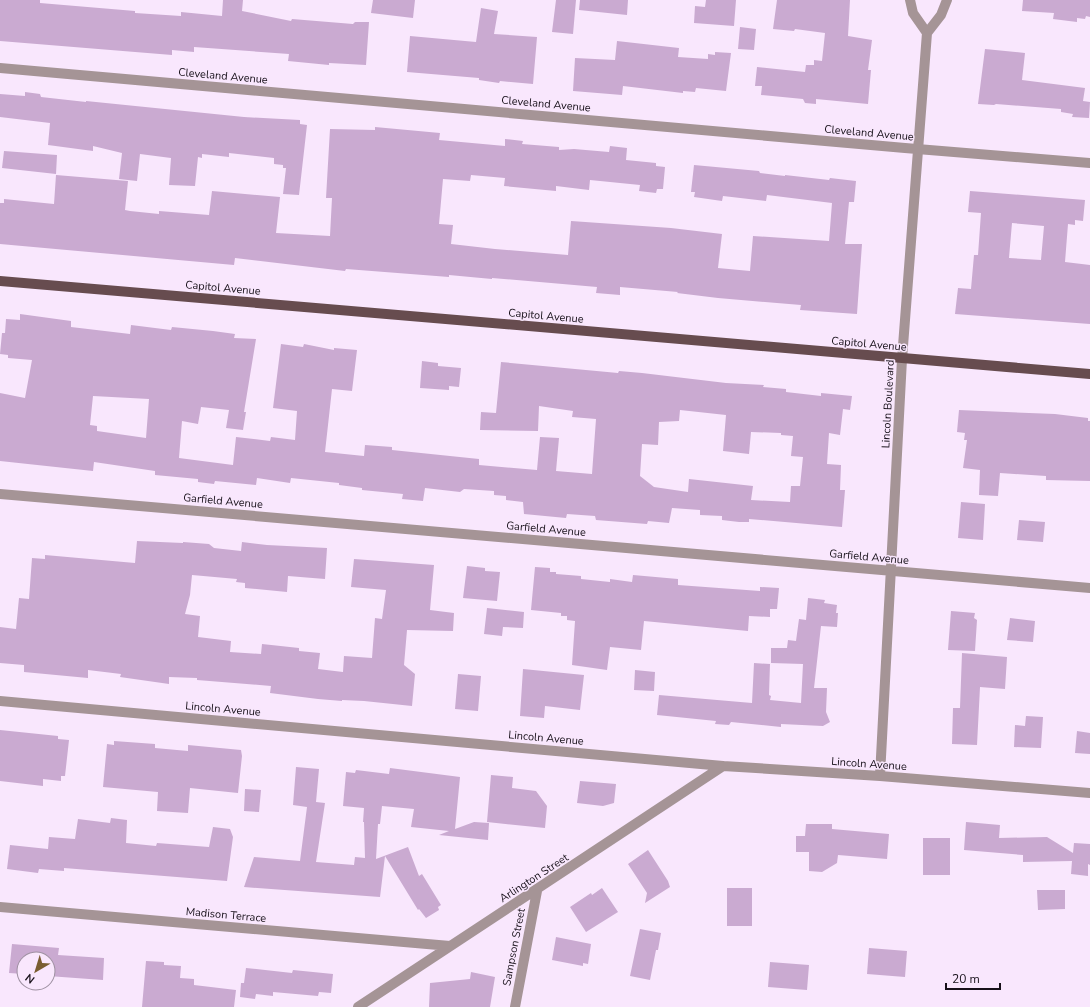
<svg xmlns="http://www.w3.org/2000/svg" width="1090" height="1007" font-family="'Nunito Sans',sans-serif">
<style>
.building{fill:#caaad1;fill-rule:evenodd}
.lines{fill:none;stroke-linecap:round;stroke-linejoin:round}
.minor{stroke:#a59496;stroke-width:10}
.major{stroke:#674c4f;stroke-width:10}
.labels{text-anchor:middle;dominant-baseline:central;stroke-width:3;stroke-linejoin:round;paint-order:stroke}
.street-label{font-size:11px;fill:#171019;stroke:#f9e7fd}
</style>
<rect width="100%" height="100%" fill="#f9e7fd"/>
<!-- building -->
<path class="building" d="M 0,0 L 40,0 L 40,3 L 135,11 L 135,13 L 181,16 L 181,12 L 222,16 L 223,0 L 243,0 L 242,11 L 291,21 L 292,19 L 353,24 L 355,22 L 369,22 L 366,65 L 329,63 L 329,65 L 288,61 L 289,54 L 194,47 L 194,52 L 172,50 L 172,55 L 0,41 Z
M 373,0 L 415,0 L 413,18 L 371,13 Z
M 556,0 L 576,0 L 573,34 L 552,32 Z
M 580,0 L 628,0 L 627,15 L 579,10 Z
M 706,0 L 736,0 L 734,26 L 694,23 L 695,6 L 705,7 Z
M 777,0 L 850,0 L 848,36 L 872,40 L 868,70 L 871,70 L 868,104 L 816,99 L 816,104 L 805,103 L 803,99 L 761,95 L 762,86 L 755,86 L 757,67 L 805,72 L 806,65 L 814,65 L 814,60 L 822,61 L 825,33 L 795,29 L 794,31 L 773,29 Z
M 1023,0 L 1090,0 L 1090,17 L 1086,16 L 1085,19 L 1077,18 L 1077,22 L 1053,19 L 1054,13 L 1022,11 Z
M 481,8 L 498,11 L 494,34 L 537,37 L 533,84 L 500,81 L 499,83 L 479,80 L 479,78 L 407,72 L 410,36 L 476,42 Z
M 740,27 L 756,29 L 754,50 L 738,49 Z
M 617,41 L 679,48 L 678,57 L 708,59 L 708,54 L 715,55 L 715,52 L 731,53 L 726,91 L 696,88 L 695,92 L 683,91 L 683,93 L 623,86 L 622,95 L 573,91 L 575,58 L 615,60 Z
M 985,49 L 1025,53 L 1022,80 L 1085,88 L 1083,101 L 1090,102 L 1089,118 L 1072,117 L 1073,114 L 1061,112 L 1061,109 L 996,104 L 994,105 L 978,104 Z
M 25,92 L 40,94 L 41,97 L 86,102 L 86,101 L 244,117 L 300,120 L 300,124 L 307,125 L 299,195 L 283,194 L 286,168 L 283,168 L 283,165 L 274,164 L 274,158 L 229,153 L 229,157 L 202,154 L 202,158 L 198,157 L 195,186 L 169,185 L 171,158 L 140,154 L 137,181 L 119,179 L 122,153 L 93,146 L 93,151 L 48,145 L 50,123 L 0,117 L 0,94 L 25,96 Z
M 375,127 L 440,133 L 439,140 L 505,146 L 505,139 L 523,141 L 522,144 L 559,147 L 559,150 L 574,149 L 609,152 L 610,146 L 627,148 L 626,160 L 656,163 L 656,166 L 665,167 L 663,189 L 657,189 L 656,193 L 639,191 L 640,185 L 590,180 L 589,190 L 556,186 L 556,191 L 504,186 L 505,178 L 471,175 L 470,181 L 443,179 L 439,224 L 453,225 L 451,244 L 495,249 L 568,255 L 571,221 L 671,228 L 722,234 L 718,268 L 750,271 L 753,236 L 829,241 L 832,203 L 767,195 L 766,201 L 723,196 L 722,201 L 694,197 L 695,192 L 691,192 L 694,165 L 759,171 L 760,173 L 785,176 L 785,175 L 829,180 L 830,178 L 856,181 L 854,202 L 849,202 L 845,244 L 862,244 L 857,314 L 800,310 L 801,305 L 718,298 L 677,293 L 678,292 L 620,287 L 620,295 L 596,293 L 597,287 L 492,278 L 492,279 L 449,275 L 449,277 L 346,269 L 345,271 L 235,258 L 234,265 L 0,244 L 0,203 L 4,203 L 4,199 L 54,204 L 56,175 L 128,181 L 125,210 L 130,211 L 159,214 L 159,211 L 209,215 L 212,191 L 280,197 L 276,233 L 330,236 L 332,198 L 326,198 L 330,129 L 375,130 Z
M 4,151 L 57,155 L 56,174 L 2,168 Z
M 970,191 L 1085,200 L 1083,221 L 1075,220 L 1075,225 L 1068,224 L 1065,262 L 1090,265 L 1090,324 L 955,314 L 958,288 L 971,289 L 974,255 L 978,255 L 981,213 L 968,212 ZM 1012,223 L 1044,226 L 1041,260 L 1009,258 Z
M 20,314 L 71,321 L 71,327 L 130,334 L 131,325 L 171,330 L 172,327 L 213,331 L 235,334 L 234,338 L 256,339 L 244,412 L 246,412 L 243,430 L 226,428 L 229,410 L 201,407 L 198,424 L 182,421 L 179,458 L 233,465 L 236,437 L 270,441 L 271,437 L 295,440 L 297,411 L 273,408 L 281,344 L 303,347 L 304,344 L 334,350 L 334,348 L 357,350 L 352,391 L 332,389 L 325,452 L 364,456 L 365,445 L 392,447 L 392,450 L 479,459 L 479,465 L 537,470 L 540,437 L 559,438 L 556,471 L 592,474 L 596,419 L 572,417 L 573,411 L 539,406 L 538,431 L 480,430 L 481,412 L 496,413 L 501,362 L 618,373 L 619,371 L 642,373 L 726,383 L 764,385 L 763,387 L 786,389 L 786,392 L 821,396 L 821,393 L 852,396 L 850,410 L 843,409 L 840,435 L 829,433 L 827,464 L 841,465 L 840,490 L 845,490 L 842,527 L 749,519 L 749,522 L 739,522 L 722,520 L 722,516 L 700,515 L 700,510 L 672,508 L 669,523 L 648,521 L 647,524 L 596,520 L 595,516 L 567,514 L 566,518 L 524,514 L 523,502 L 506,500 L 506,496 L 494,495 L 494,491 L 464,489 L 460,492 L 425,488 L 423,501 L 402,499 L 403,494 L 362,490 L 362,488 L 339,485 L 339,483 L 291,478 L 290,483 L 257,478 L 256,485 L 215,481 L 214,484 L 198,482 L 198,479 L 155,475 L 155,471 L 94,462 L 93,471 L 0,461 L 0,393 L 25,398 L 32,360 L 8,358 L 8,355 L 0,354 L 2,333 L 5,333 L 6,319 L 20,320 ZM 93,396 L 149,399 L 146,438 L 97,431 L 97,426 L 90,425 ZM 680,410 L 726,415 L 723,451 L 749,454 L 751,432 L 781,433 L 781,435 L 793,436 L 791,456 L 803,457 L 800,486 L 791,486 L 790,502 L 751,500 L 753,486 L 689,479 L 688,492 L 654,487 L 640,476 L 642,444 L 658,445 L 659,422 L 679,421 Z
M 422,361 L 438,363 L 438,366 L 461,368 L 459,387 L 449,386 L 449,390 L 420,388 Z
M 959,410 L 1055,414 L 1088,418 L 1088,421 L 1090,421 L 1090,481 L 1046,480 L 1046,476 L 1000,473 L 998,496 L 979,495 L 980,470 L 963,468 L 967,440 L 964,440 L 965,433 L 957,432 Z
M 961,502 L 985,504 L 983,540 L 958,538 Z
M 1019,520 L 1045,522 L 1043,542 L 1017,540 Z
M 137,541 L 183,543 L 183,542 L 209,544 L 214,548 L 241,551 L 242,542 L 267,545 L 327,548 L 325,579 L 288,576 L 287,592 L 245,588 L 245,583 L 236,582 L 237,579 L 192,575 L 190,595 L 185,614 L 200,616 L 198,637 L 231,641 L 230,652 L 261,654 L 262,644 L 299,648 L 299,651 L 320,653 L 318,669 L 343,672 L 344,656 L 372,658 L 375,618 L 382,619 L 386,590 L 351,587 L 354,559 L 434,565 L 430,610 L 454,613 L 453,631 L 407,630 L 404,665 L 415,674 L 412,706 L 364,701 L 342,700 L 342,701 L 318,699 L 270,693 L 271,686 L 197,680 L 197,678 L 169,677 L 169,684 L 120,677 L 121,674 L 88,670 L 88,678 L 24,672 L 24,665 L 0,663 L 0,627 L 16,629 L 19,598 L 29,599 L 32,558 L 45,559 L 45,555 L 135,563 Z
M 467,566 L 485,568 L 485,571 L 500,572 L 497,601 L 463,598 Z
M 535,567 L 550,568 L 550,572 L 556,572 L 556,574 L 581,576 L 581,579 L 610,582 L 610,579 L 632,582 L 633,575 L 678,579 L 678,585 L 760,591 L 760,587 L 779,588 L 777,609 L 770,609 L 770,617 L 749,616 L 748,631 L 644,621 L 641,650 L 610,647 L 607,670 L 572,665 L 575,621 L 567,620 L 567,616 L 561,616 L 561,613 L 531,610 Z
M 808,598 L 825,600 L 824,603 L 837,605 L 836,613 L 838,613 L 837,627 L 821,626 L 814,688 L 827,688 L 826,712 L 830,722 L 823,726 L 781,724 L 781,727 L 731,722 L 729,725 L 715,724 L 716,721 L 657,715 L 659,695 L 752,703 L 754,663 L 770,664 L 769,695 L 771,696 L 770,700 L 801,703 L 803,664 L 771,663 L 771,648 L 787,648 L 788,640 L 796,641 L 799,619 L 806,620 Z
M 487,608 L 524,612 L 523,628 L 503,627 L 502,636 L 484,634 Z
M 951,611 L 975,613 L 974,618 L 977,620 L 975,651 L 948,650 Z
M 1010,618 L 1035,621 L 1033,642 L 1007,640 Z
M 962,653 L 1007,657 L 1005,689 L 980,687 L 977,745 L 952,744 L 953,708 L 960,708 Z
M 523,669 L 584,675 L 580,710 L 545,706 L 544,718 L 520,716 Z
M 635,670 L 655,672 L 654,691 L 634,690 Z
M 458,674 L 481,676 L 478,711 L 455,709 Z
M 1026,716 L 1043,717 L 1041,748 L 1014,747 L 1015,725 L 1025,726 Z
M 0,730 L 58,736 L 58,739 L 69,740 L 65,776 L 61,776 L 61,781 L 43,779 L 43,786 L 0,781 Z
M 1077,731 L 1090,733 L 1090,754 L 1075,753 Z
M 114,741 L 155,744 L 155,748 L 188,751 L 188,745 L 241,750 L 242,756 L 238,793 L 190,788 L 188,813 L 157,811 L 158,792 L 103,787 L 107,744 L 114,745 Z
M 296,767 L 319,769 L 316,802 L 325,803 L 316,862 L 354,865 L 355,857 L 365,858 L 364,822 L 363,822 L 364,808 L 343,806 L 346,772 L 355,773 L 356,770 L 389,774 L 390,768 L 460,777 L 455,829 L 474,822 L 489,823 L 488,840 L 439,835 L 449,831 L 411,827 L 414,809 L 382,806 L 380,824 L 378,824 L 376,859 L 408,847 L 419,876 L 422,874 L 441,905 L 438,907 L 439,910 L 426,918 L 419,909 L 418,910 L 385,856 L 380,897 L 244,887 L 254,857 L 300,861 L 307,807 L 293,805 Z
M 491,775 L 513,777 L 512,788 L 536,791 L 547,806 L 545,828 L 487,822 Z
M 580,781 L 616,784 L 614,803 L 603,806 L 577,803 Z
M 245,789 L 261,790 L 259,812 L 244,811 Z
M 111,818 L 127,820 L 126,843 L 156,846 L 157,843 L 209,847 L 213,827 L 230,829 L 233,837 L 227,881 L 64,868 L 64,871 L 39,869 L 38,873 L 7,869 L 10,845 L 48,849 L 49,837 L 75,839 L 78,819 L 110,823 Z
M 966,822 L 1000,825 L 999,838 L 1047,837 L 1073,853 L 1074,843 L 1090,844 L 1090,865 L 1088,864 L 1088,876 L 1071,874 L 1072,861 L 1023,862 L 1023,855 L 964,850 Z
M 806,824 L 832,824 L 832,829 L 889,834 L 887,859 L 838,855 L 837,863 L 822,872 L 809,871 L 809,852 L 796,852 L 796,836 L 805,836 Z
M 923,838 L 950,838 L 950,875 L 923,875 Z
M 648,850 L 668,881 L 670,887 L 645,903 L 647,893 L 628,864 Z
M 602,888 L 618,912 L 586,932 L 570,907 L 591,893 L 592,895 Z
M 727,888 L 752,888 L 752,926 L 727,926 Z
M 1037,890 L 1065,890 L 1065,909 L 1038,910 Z
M 640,929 L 661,933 L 658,950 L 656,950 L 650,980 L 630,976 Z
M 556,937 L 591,944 L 588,964 L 583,963 L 583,966 L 552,960 Z
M 12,944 L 59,948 L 58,955 L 104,958 L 103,980 L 48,976 L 48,959 L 24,959 L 24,974 L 9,973 Z
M 869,948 L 907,951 L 905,977 L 867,974 Z
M 146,961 L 164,962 L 164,965 L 181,966 L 180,978 L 194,979 L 194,985 L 236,990 L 234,1007 L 142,1007 Z
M 770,962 L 809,965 L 807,990 L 768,987 Z
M 246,968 L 292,973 L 293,970 L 333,974 L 331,993 L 319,992 L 318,996 L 273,992 L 273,996 L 256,994 L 255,999 L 240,997 L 241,983 L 244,983 Z
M 471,972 L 495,977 L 490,1007 L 429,1007 L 430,983 L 470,979 Z"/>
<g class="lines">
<!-- minor -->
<path class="minor" d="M 910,0 L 913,13 L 927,33
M 0,68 L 905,148 L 1090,163
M 0,494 L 1090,588
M 0,701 L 723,766 L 880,776 L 1090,793
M 880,776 L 902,359 L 927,33 L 941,15 L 947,0
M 0,907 L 450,946
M 358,1007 L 723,766
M 515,1007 L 537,891"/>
<!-- major -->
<path class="major" d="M 0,281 L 1090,374"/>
</g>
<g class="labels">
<!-- street labels -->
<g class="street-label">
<text transform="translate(223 76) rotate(5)">Cleveland Avenue</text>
<text transform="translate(546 104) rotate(5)">Cleveland Avenue</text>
<text transform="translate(869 133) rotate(5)">Cleveland Avenue</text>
<text transform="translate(223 288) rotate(5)">Capitol Avenue</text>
<text transform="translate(546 316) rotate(5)">Capitol Avenue</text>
<text transform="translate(869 344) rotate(5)">Capitol Avenue</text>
<text transform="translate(888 404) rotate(-87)">Lincoln Boulevard</text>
<text transform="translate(223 501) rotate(5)">Garfield Avenue</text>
<text transform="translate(546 529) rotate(5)">Garfield Avenue</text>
<text transform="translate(869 557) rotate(5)">Garfield Avenue</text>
<text transform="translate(223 709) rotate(5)">Lincoln Avenue</text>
<text transform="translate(546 738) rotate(5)">Lincoln Avenue</text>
<text transform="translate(869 764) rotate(4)">Lincoln Avenue</text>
<text transform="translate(534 878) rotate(-33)">Arlington Street</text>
<text transform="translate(226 915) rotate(5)">Madison Terrace</text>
<text transform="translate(514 947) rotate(-79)">Sampson Street</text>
</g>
</g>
<!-- north arrow -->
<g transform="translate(36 971) rotate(218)"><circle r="19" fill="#f9e7fd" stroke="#9f91a2"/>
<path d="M0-3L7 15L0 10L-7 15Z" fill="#7a5d31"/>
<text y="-6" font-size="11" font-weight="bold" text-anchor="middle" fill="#171019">N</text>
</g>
<!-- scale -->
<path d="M946 983v6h54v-6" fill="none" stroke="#171019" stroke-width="2"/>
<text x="952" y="983" font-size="12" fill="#171019" stroke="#f9e7fd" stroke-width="3" paint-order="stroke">20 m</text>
</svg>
